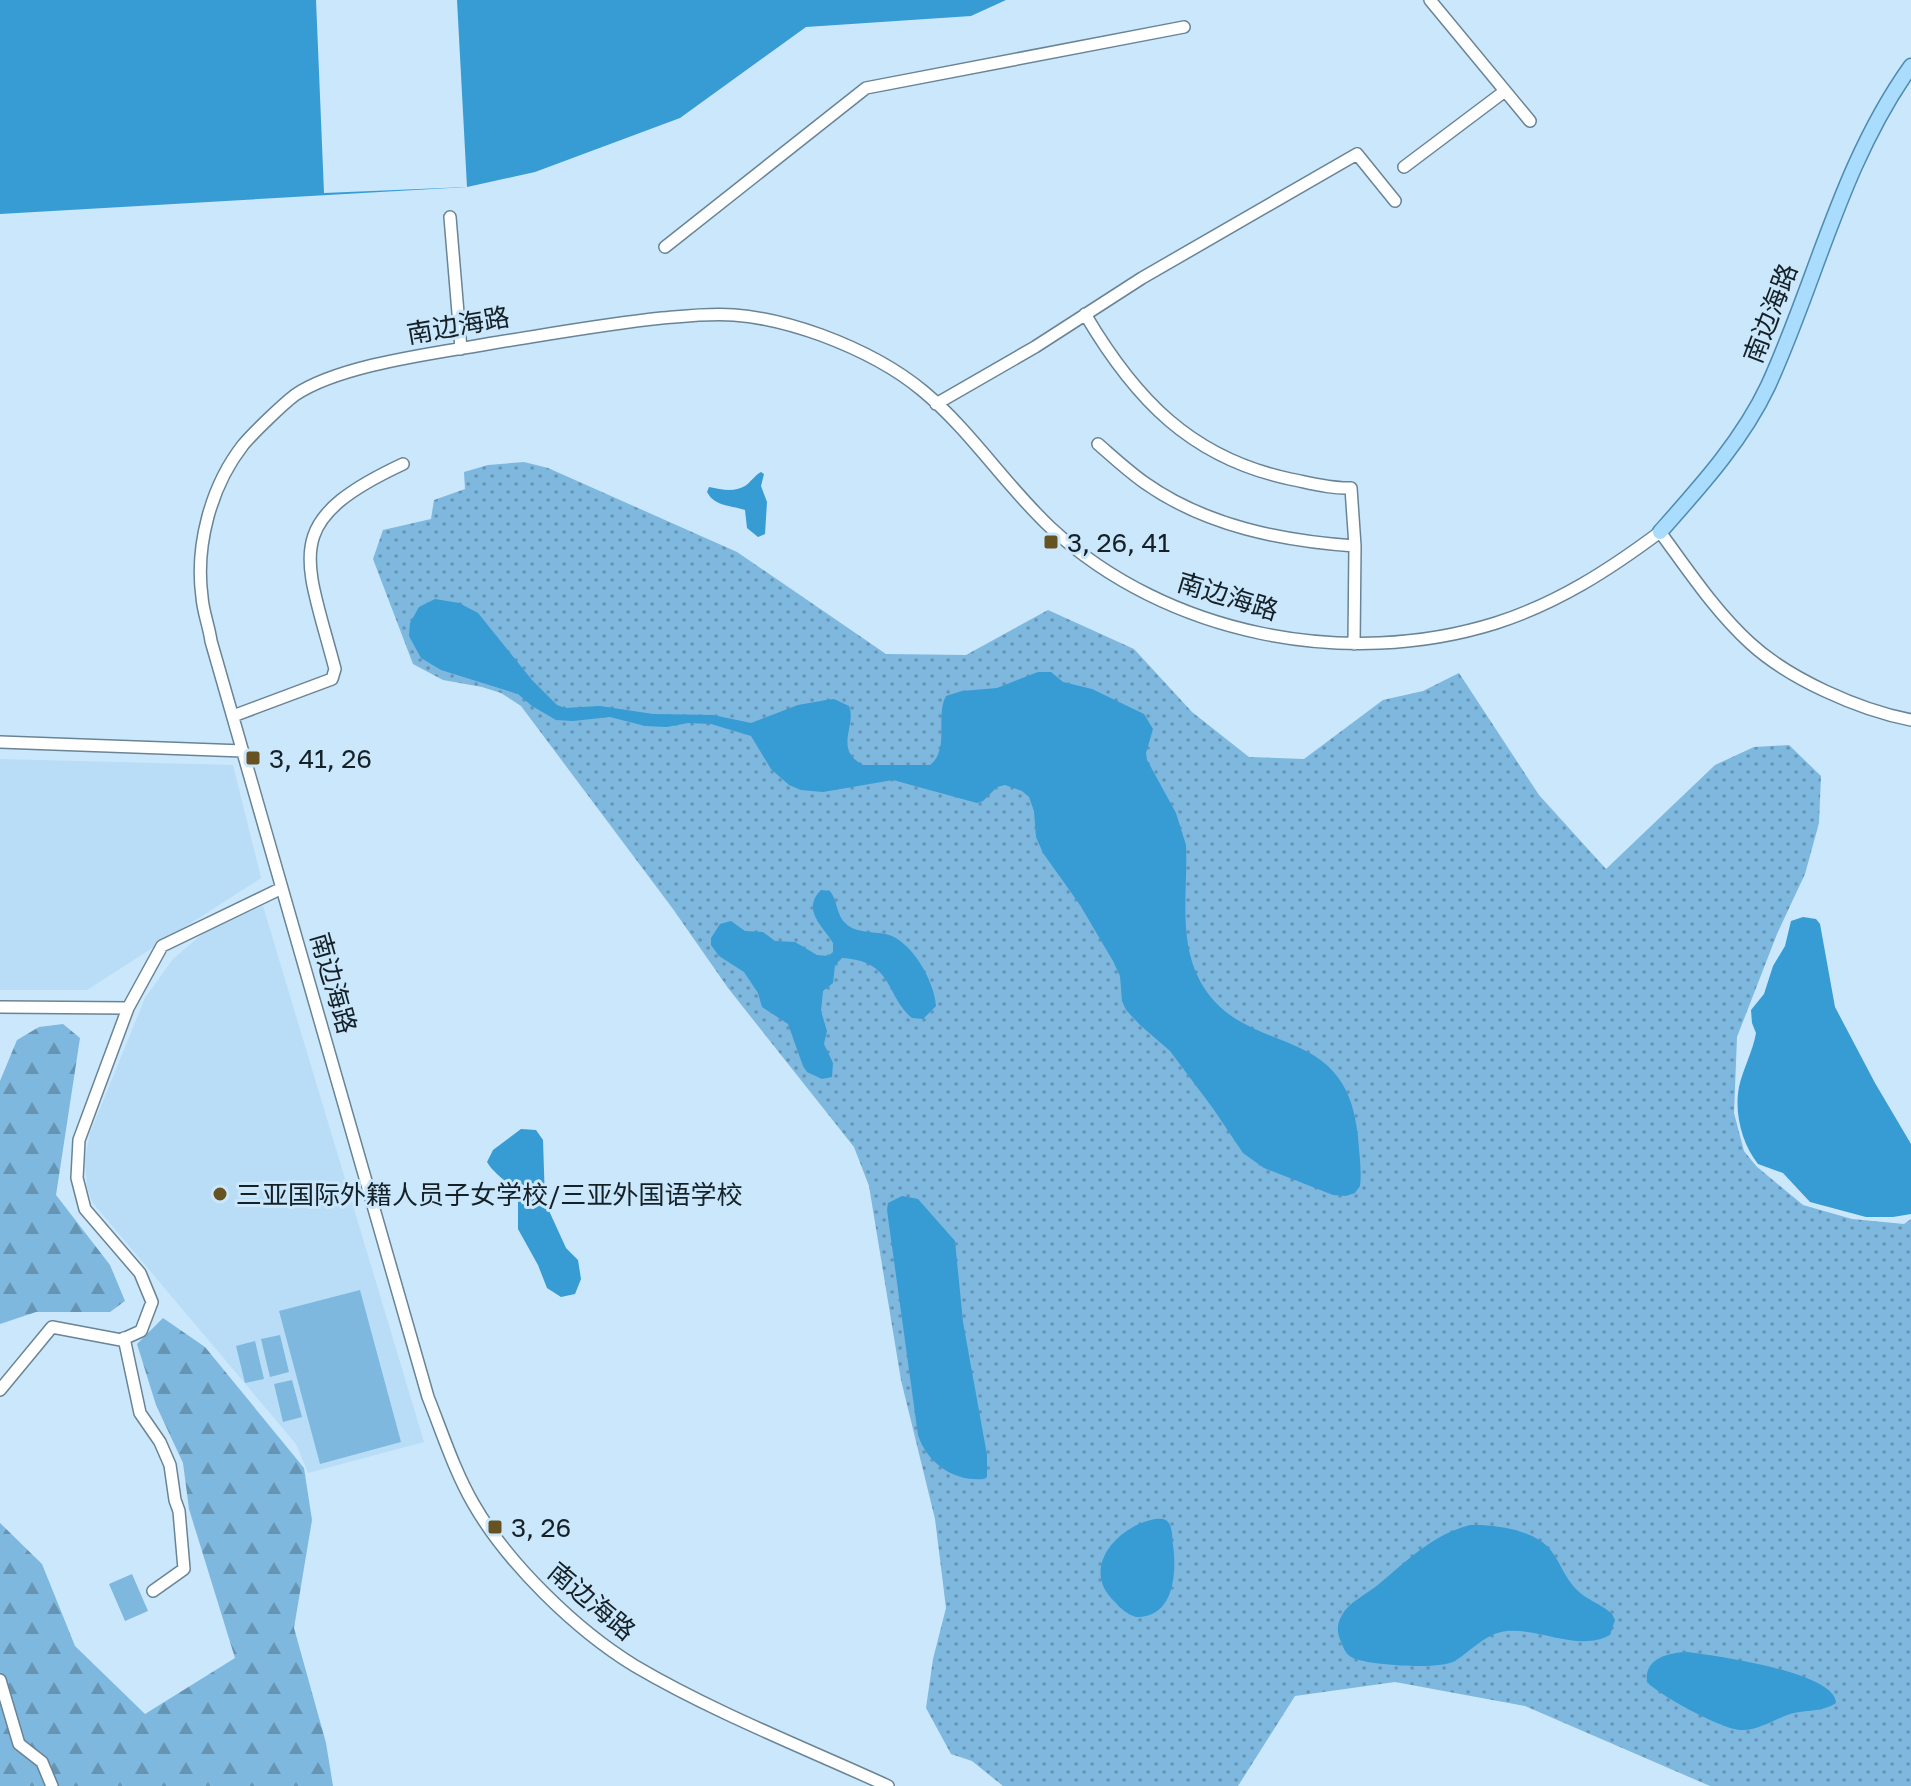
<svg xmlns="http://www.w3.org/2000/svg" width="1911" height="1786" font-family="'Golos Text','Noto Sans SC',sans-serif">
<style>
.built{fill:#b9ddf6}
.grass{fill:url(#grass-dots)}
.forest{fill:url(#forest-firs)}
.pitch{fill:#7eb8de}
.water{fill:#379bd4}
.pier{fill:#cae7fb}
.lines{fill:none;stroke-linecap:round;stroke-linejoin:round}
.minor-casing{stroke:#698496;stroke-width:14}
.major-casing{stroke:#508bb1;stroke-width:17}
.minor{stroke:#fff;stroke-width:11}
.major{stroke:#a9dcfd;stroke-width:14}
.poi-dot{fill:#675322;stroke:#cae7fb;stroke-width:3}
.labels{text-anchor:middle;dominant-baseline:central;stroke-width:6;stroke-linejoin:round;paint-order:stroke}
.street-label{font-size:26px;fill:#152027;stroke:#cae7fb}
.poi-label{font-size:26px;fill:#152027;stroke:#cae7fb;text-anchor:start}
</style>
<defs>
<pattern id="grass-dots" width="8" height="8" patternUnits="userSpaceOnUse" patternTransform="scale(2)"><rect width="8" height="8" fill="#7eb8de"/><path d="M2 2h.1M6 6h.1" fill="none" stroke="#6695b4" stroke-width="1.8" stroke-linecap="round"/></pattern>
<pattern id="forest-firs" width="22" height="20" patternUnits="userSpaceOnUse" patternTransform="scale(2)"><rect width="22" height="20" fill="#7eb8de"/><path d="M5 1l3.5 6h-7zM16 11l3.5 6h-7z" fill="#6695b4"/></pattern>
</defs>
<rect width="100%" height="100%" fill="#cae7fb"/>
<!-- built -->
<path class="built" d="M 0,759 L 233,765 L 261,878 L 87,990 L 0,990 Z
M 263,906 L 424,1442 L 308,1473 L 296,1444 L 92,1202 L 87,1187 L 85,1159 L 90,1133 L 145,998 L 173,959 L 206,931 Z"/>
<!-- grass -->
<path class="grass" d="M 524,462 L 548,468 L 737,552 L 886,654 L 966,655 L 1048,610 L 1134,649 L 1192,712 L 1249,757 L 1304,759 L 1383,700 L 1423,691 L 1459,673 L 1539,795 L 1606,869 L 1715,765 L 1754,747 L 1789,745 L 1821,776 L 1819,823 L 1805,874 L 1777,934 L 1737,1037 L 1734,1113 L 1744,1151 L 1756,1166 L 1803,1205 L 1852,1219 L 1904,1224 L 1911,1219 L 1911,1786 L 1710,1786 L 1525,1706 L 1395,1682 L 1295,1696 L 1238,1786 L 1003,1786 L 972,1761 L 951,1754 L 926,1708 L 933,1659 L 946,1608 L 935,1519 L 901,1380 L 869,1186 L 854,1147 L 728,988 L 673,909 L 521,706 L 501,693 L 482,687 L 443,680 L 413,664 L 373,559 L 383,530 L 431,519 L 434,500 L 465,489 L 464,472 L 488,465 Z"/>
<!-- forest -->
<path class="forest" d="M 63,1024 L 80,1038 L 56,1195 L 110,1265 L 125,1301 L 110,1312 L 36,1312 L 0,1324 L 0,1081 L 17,1040 L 39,1027 Z
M 163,1318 L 205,1347 L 304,1468 L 312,1520 L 294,1628 L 326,1743 L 333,1786 L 0,1786 L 0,1523 L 42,1564 L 75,1646 L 145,1714 L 235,1658 L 189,1509 L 183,1463 L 156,1405 L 137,1344 Z"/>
<!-- pitch -->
<path class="pitch" d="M 360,1290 L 401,1442 L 320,1464 L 279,1311 Z
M 280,1335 L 289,1372 L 270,1377 L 261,1339 Z
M 255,1341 L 264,1379 L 245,1383 L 236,1346 Z
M 292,1380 L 302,1417 L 283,1422 L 274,1384 Z
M 132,1574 L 148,1611 L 125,1621 L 109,1584 Z"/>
<!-- water -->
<path class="water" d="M 0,0 L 1006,0 L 971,16 L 806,27 L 680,118 L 535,172 L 467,187 L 0,214 Z
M 761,472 L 764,474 L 761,486 L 767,502 L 765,534 L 758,537 L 747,528 L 745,510 C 731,505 715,507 707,492 L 709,487 C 721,489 733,493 745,486 C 751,482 754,476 761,472 Z
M 435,599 L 459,603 L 478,613 L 532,680 L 557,705 L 565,708 L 600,706 L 653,714 L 713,715 L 751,723 L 798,705 L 826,700 L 834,699 L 849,706 C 857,726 833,749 863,765 L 930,765 C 950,750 935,716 946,696 L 962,691 L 997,688 L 1038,672 L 1051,672 L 1063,682 L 1092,689 L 1144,714 L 1153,729 L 1146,753 L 1147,760 L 1176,813 L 1186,845 C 1188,889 1178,938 1199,979 C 1242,1062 1347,1016 1358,1137 C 1359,1153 1362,1171 1360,1186 L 1355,1193 L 1346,1196 L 1333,1195 L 1264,1168 L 1243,1153 L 1212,1107 L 1170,1051 L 1140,1025 L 1126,1010 L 1122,1001 L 1120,976 L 1113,961 L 1080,905 L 1043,853 L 1036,837 L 1034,811 L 1029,797 L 1022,791 L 1005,785 L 997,787 L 983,801 L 977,803 L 893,780 L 823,792 L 801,790 L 789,785 L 771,769 L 751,736 L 711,724 L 688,723 L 667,727 L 645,726 L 610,717 L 573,721 L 556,720 L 532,706 L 518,694 L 441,670 L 421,658 L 409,636 L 410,623 L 419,607 Z
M 821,890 L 830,891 C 838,901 836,915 846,924 C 858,934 875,931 889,935 C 913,943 934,981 936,1006 L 923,1019 L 912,1018 C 885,995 894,961 842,958 L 835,965 L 833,983 L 823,991 L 821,1011 L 827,1031 L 824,1044 L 833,1063 L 832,1077 L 822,1079 L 807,1072 L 803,1066 L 788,1024 L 762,1007 L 758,993 L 744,972 L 719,956 L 711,945 L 711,938 L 720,924 L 731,921 L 745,931 L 763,932 L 775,941 L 795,942 L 817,955 L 828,956 L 833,952 L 833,943 C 823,926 801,910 821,890 Z
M 1803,917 L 1816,919 L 1820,924 L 1835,1007 L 1875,1083 L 1911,1144 L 1911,1214 L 1893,1217 L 1866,1217 L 1810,1202 L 1783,1173 L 1758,1164 C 1742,1144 1734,1113 1739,1087 C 1743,1069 1753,1051 1756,1033 L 1752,1023 L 1751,1010 L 1764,994 L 1773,966 L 1785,946 L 1791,921 Z
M 521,1129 L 536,1130 L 543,1140 L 545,1202 L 566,1248 L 578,1260 L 581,1279 L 575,1294 L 561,1297 L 547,1288 L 538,1265 L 518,1229 L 518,1193 C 508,1182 494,1174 487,1162 L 493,1150 Z
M 902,1196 L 918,1199 L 955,1241 L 963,1322 L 987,1455 L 987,1477 L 984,1479 C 954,1482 927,1463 918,1435 L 887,1210 L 888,1203 Z
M 1155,1519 C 1160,1519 1163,1518 1167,1521 C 1173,1526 1172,1538 1173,1545 C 1177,1573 1174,1618 1136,1617 C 1127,1614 1121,1609 1115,1602 C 1079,1569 1117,1526 1155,1519 Z
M 1470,1525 C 1494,1524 1538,1530 1552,1552 C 1561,1564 1565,1578 1576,1589 C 1586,1600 1602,1604 1612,1614 L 1615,1620 L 1610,1635 C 1579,1652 1540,1628 1507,1631 C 1486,1633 1472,1650 1455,1661 C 1439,1670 1377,1665 1359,1660 C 1350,1658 1345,1653 1342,1644 C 1337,1634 1336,1625 1342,1615 C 1349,1602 1367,1594 1379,1584 C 1408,1560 1432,1535 1470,1525 Z
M 1686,1652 C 1712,1655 1836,1672 1836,1703 C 1825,1711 1808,1710 1794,1713 C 1777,1717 1758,1731 1741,1730 C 1723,1730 1659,1695 1647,1682 C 1644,1659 1667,1653 1686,1652 Z"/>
<!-- pier -->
<path class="pier" d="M 316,0 L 457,0 L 467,187 L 324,193 Z"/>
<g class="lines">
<!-- minor casing -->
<g class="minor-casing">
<path id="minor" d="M 1430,0 L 1530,121
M 1404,167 L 1505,91
M 450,217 L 461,349
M 665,247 L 866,88 L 1184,27
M 1085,314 C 1135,399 1191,458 1290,479 C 1310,483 1331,489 1351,488 L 1355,546 L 1354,644
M 936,404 L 1035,347 L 1142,278 L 1357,154 L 1395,201
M 1098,444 C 1113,457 1128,471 1145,483 C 1206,526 1282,541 1355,546
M 233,716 L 332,679 L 335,669 C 305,555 279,522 403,464
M 0,742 L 243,751
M 0,1007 L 128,1008
M 124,1338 L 140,1413 L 160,1442 L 170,1465 L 175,1500 L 179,1511 L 184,1569 L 153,1591
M 0,1390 L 52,1327 L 121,1340 L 141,1331 L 152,1302 L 140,1273 L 85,1209 L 77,1178 L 79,1140 L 128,1008 L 162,946 L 282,888
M 0,1680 L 19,1744 L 42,1762 L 52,1786
M 888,1786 C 805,1748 713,1712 635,1666 C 576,1630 507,1563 473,1503 C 454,1470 442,1432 428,1397 L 211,641 C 209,626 203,612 202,597 C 195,545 211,486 243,445 C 254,432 282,405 295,395 C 341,364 438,353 493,343 C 550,334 605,324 662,318 C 686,316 710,313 734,315 C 763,317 793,325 821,335 C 856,348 893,366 923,391 C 971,431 1005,485 1051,528 C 1167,635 1346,670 1496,623 C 1558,603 1609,570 1660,532 C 1688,570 1715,611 1750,643 C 1789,679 1859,710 1911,720"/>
</g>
<!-- major casing -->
<g class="major-casing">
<path id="major" d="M 1660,532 C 1700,487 1742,441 1768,386 C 1817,279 1841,164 1911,66"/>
</g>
<!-- minor -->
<use href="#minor" class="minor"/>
<!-- major -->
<use href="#major" class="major"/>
</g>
<!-- markers -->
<g class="poi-dot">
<rect x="1043" y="534" width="16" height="16" rx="4"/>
<rect x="245" y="750" width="16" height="16" rx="4"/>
<circle cx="220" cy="1194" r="8"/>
<rect x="487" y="1519" width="16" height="16" rx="4"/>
</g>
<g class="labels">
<!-- street labels -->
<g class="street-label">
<text transform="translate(1770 313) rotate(-69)">南边海路</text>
<text transform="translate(458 325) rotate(-10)">南边海路</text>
<text transform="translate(1228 596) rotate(17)">南边海路</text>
<text transform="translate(334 983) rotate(74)">南边海路</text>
<text transform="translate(592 1601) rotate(40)">南边海路</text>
</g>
<!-- poi labels -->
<g class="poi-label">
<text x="1067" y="542">3, 26, 41</text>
<text x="269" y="758">3, 41, 26</text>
<text x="236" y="1194">三亚国际外籍人员子女学校/三亚外国语学校</text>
<text x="511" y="1527">3, 26</text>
</g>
</g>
</svg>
